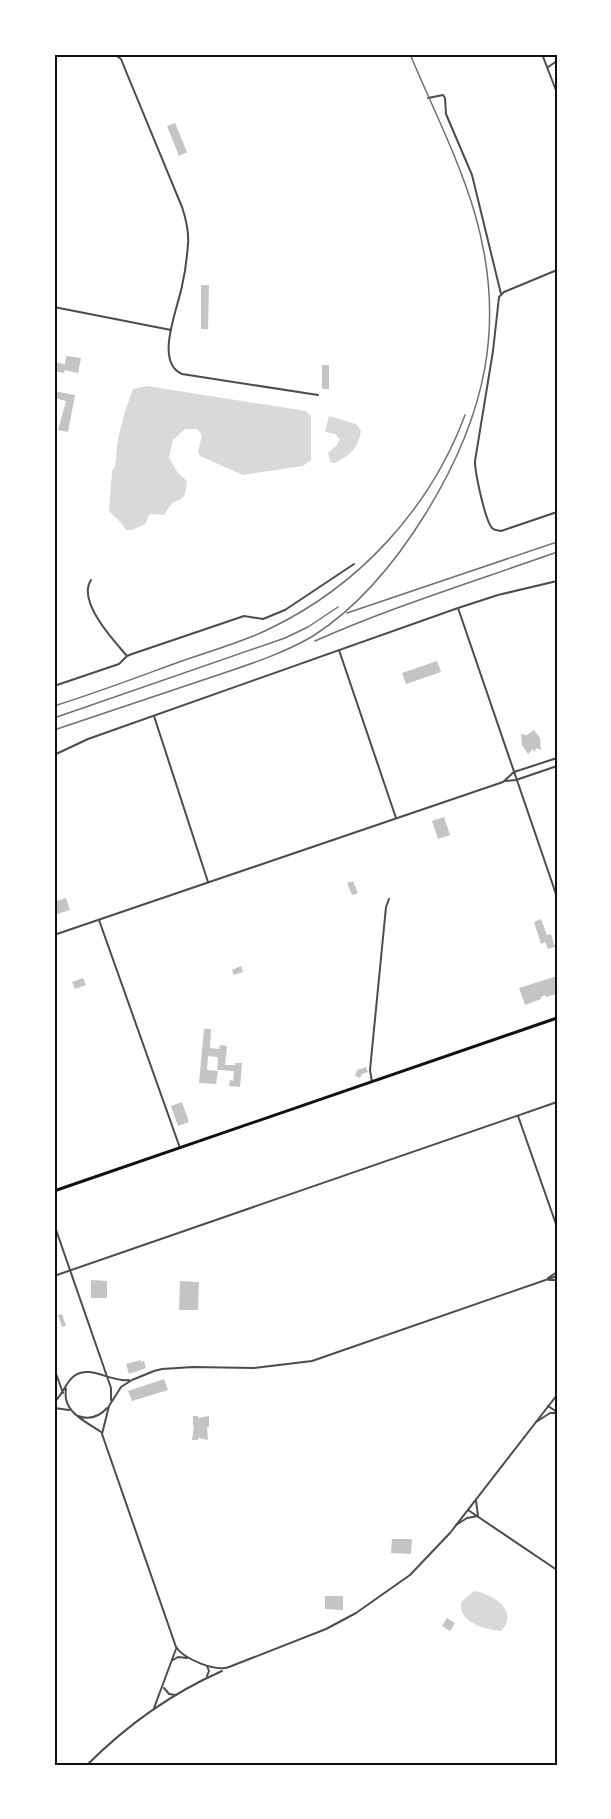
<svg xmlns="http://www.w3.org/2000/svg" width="611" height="1819" font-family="'Noto Sans',sans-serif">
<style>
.water{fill:#d9d9d9}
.building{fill:#c4c4c4}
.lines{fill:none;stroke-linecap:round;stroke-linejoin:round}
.minor{stroke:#4c4c4c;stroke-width:2}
.tertiary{stroke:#4c4c4c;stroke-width:2}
.secondary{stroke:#111;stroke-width:3}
.rail{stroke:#707070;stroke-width:1.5}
.neatline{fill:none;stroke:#111;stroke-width:2}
</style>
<rect width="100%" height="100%" fill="#fff"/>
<!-- water -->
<path class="water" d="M 147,386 L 306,411 L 311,416 L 311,460 L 303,466 L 243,475 L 200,456 L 198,452 L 202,435 L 197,429 L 185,429 L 173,440 L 169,458 L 178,473 L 187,481 C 185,493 187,499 173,502 L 164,515 L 150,514 L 145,524 L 132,530 L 126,530 C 121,521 115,518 109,511 L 112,471 L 115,466 L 118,439 L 125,411 L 133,389 Z
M 329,416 L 356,424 L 361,431 C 358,449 350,455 335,463 L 330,462 L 328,453 L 337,445 L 340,439 L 335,434 L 325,432 Z
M 474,1591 C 493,1594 520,1611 501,1631 C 485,1629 458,1623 461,1602 Z"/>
<!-- building -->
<path class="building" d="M 175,123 L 187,152 L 179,156 L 167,126 Z
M 201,285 L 209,285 L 208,329 L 201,329 Z
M 66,356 L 81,358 L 78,373 L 65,370 L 64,373 L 54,371 L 54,362 L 65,364 Z
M 322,365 L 329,365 L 329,389 L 322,389 Z
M 54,391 L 75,395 L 68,432 L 58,430 L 66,401 L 54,398 Z
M 437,661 L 441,672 L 406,684 L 402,673 Z
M 534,730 L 540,738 L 541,750 L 536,748 L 535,752 L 533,749 L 528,754 L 522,745 L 521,734 L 527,735 Z
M 444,817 L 450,835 L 438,839 L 432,821 Z
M 353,881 L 358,893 L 352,895 L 347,883 Z
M 66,898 L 70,910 L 54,915 L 54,902 Z
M 541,919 L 547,935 L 551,934 L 555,947 L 548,949 L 545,942 L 541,944 L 534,922 Z
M 241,966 L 243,972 L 234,975 L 232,970 Z
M 557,976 L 557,994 L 546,997 L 545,995 L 541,997 L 541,999 L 525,1005 L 519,988 Z
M 83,978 L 86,985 L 75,989 L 72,982 Z
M 204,1029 L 211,1029 L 210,1048 L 219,1049 L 220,1045 L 227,1046 L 225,1065 L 235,1065 L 235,1063 L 242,1063 L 240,1087 L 229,1086 L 230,1080 L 233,1081 L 234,1071 L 217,1070 L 218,1057 L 208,1056 L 207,1070 L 218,1071 L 216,1084 L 199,1083 Z
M 366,1067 L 368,1072 L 362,1074 L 360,1078 L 355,1076 L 357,1070 Z
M 182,1102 L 189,1122 L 178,1126 L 171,1106 Z
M 91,1280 L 107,1281 L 107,1298 L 91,1298 Z
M 180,1281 L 199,1282 L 198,1310 L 179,1310 Z
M 62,1314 L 66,1326 L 62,1327 L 58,1315 Z
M 141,1360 L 141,1362 L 144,1361 L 146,1368 L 129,1374 L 126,1364 Z
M 164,1379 L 168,1390 L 132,1401 L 128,1391 Z
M 193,1416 L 198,1416 L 198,1418 L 209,1416 L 209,1427 L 207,1427 L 208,1440 L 198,1438 L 198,1440 L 192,1440 L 194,1426 L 193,1426 Z
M 392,1539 L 412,1539 L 411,1554 L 391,1553 Z
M 325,1596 L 343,1596 L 343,1610 L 325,1609 Z
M 447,1618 L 455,1623 L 450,1631 L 442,1626 Z"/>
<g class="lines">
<!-- minor -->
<path class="minor" d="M 114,54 L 121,59 L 125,69 L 182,207 C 186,219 189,232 188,244 C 187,258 185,273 182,286 C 178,308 154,362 182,374 L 318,395
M 542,54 L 557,93
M 548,67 L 557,61
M 428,98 L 443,95 L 445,98 L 446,114 L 472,175 L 501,294
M 54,307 L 171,330
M 91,580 C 77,601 113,640 127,656
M 458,608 L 498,595 L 557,581
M 339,650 L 396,818
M 54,686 L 119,664 L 127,656 L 132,654 L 244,616 L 263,619 L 285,610 L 354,564
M 154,716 L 208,882
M 99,920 L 180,1148
M 372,1082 L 370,1070 L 386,907 L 389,899
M 557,1403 L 557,1411
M 548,1406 L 557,1412
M 536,1422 L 550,1413 L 557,1413
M 476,1500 L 478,1516
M 468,1510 L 557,1570
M 456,1525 L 467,1518 L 478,1516"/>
<!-- tertiary -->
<path class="tertiary" d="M 557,270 L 504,292 L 499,297 L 493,351 L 475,461 C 475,473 485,520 492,528 C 495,531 498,530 501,531 L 557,512
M 54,755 L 88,739 L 458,608 L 557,897
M 505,781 L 516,780 L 557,766
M 54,935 L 503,782 L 514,772 L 557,758
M 518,1116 L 557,1227
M 54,1224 L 111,1388 L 111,1400
M 54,1276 L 557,1102
M 548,1278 L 557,1272
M 549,1280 L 557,1280
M 54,1368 L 63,1393
M 66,1389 C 62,1412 85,1421 101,1432
M 54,1402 C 63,1395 65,1383 74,1376 C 91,1364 111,1383 129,1380
M 54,1408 L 69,1410
M 78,1416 C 89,1420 99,1417 107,1408
M 173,1660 L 178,1657 L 187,1658
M 207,1666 L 209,1671 L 207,1676
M 229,1667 C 215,1672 184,1659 176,1647 L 102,1434 L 109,1406 L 121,1387 L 132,1380 L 154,1371 L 162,1369 L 193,1367 L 254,1368 L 312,1361 L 557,1276
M 229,1667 L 326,1629 L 356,1613 L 410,1575 L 450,1533 L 557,1395
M 164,1688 L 169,1694 L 176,1695
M 154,1708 L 176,1649
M 87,1765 C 125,1727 172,1693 222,1671"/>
<!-- secondary -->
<path class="secondary" d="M 54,1191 L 557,1018"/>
<!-- rail -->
<path class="rail" d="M 347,613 L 557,542
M 315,641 C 394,606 476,581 557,552
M 54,706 C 96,693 138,677 179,662 C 209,651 241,643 269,629 C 359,586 430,509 465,415
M 54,718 L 285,638 L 308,627 L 338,607
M 54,730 C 106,713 157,695 209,678 C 244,666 281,655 313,636 C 360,606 397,560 426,513 C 485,417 507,325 475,214 C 459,159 432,107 410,54"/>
</g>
<!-- border -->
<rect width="611" height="1819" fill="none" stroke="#ffffff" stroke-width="111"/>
<rect x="56" y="56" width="500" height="1708" class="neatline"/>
</svg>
